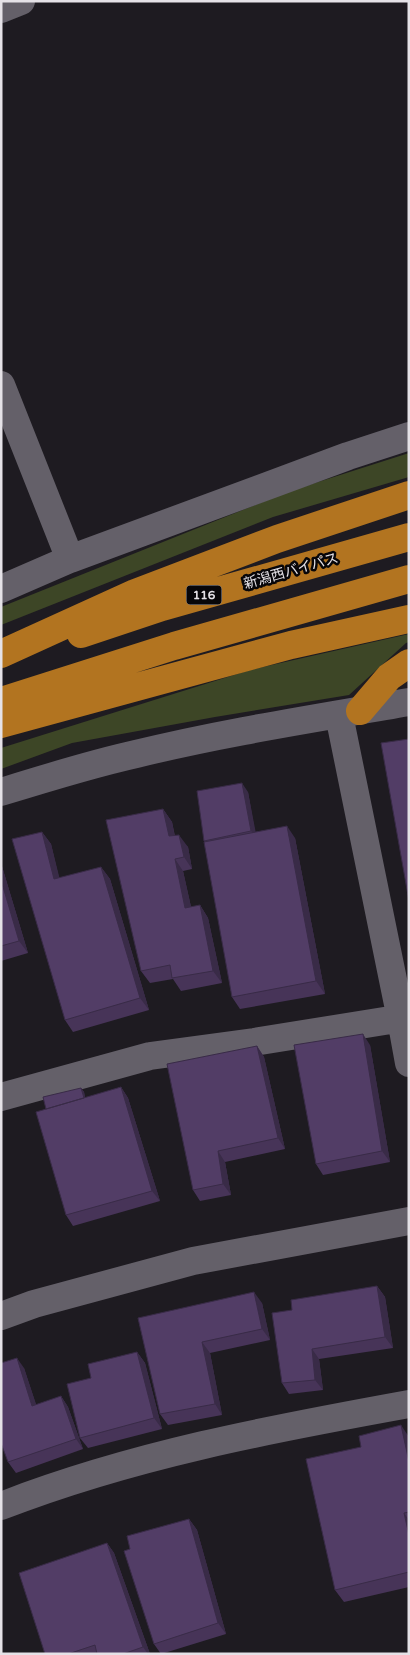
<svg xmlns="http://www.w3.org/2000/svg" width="410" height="1655" font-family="'Varela Round','Noto Sans JP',sans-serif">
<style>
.green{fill:#3d4626}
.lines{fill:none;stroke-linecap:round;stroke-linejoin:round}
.minor{stroke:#646069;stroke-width:28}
.highway{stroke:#b27420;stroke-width:28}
.wall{fill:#473458}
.shaded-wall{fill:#392b47}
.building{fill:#523d66;stroke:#392b47}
.labels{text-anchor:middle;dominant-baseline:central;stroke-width:5;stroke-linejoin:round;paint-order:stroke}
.shield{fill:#070609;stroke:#a2a0a4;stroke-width:1}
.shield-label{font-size:12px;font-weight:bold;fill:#e5e2e7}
.street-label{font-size:14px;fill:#e5e2e7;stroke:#070609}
</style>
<rect width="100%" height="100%" fill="#1e1b21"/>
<!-- green -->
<path class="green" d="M 409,453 L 409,477 L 273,517 L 1,625 L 1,607 L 290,491 Z
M 409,634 L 409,642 L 406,643 L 349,695 L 215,717 L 72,743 L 1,769 L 1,748 L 250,670 Z"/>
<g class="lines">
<!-- minor -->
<path class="minor" d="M 1,9 L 21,1
M 1,385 L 70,559
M 1,589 L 70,559 L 348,456 L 409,436
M 339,715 L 401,1019 L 409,1063
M 1,792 C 46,778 91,764 136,754 C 226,732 318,718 409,702
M 1,1097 L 150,1056 L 254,1042 L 409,1017
M 1,1316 L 34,1304 L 193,1261 L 409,1221
M 1,1506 C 132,1455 271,1429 409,1404"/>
<!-- highway -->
<path class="highway" d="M 81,634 L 162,607 L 409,537
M 1,654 L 135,593 L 277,539 L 409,495
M 1,701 L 174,646 L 409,579
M 360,711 L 389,677 L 409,663
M 1,724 L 291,645 L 409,619"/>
</g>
<!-- wall -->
<path class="wall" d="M 248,792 L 255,832 L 295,838 L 325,994 L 240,1009 L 232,997 L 205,842 L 204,841 Z
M 163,809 L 172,822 L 175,836 L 188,847 L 192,869 L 183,871 L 191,907 L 200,905 L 208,918 L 222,983 L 181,991 L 173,979 L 150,983 L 141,971 Z
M 42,832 L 51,844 L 59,878 L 101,867 L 110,879 L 149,1010 L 73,1032 L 65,1020 Z
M 1,863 L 28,953 L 1,961 Z
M 370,1045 L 390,1162 L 323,1175 L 316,1164 Z
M 257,1046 L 264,1057 L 285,1149 L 225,1162 L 231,1195 L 200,1201 L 193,1190 Z
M 121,1087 L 128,1098 L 160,1201 L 73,1226 L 66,1215 L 46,1109 L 81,1088 L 84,1092 L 85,1098 Z
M 377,1286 L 385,1297 L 393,1348 L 319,1359 L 323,1390 L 289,1394 L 282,1383 L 292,1310 Z
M 262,1303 L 270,1340 L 210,1353 L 222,1415 L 168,1425 L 160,1414 L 138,1318 Z
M 137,1352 L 145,1363 L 162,1429 L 88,1448 L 80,1438 L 91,1378 Z
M 24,1368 L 36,1405 L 61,1396 L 68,1407 L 83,1449 L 16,1473 L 8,1462 Z
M 409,1437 L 409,1587 L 344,1602 L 335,1590 Z
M 189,1519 L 197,1530 L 226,1634 L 161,1654 L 154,1644 L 130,1549 Z
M 107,1543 L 114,1553 L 150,1654 L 45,1654 Z"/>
<!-- shaded-wall -->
<path class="shaded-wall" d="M 242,783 L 248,792 L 257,839 L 251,831 Z
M 163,809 L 172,822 L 177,849 L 169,836 Z
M 287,826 L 295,838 L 325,994 L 316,981 Z
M 42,832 L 51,844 L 63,892 L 54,879 Z
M 179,835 L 188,847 L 192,869 L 184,857 Z
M 175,859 L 183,871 L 194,920 L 185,908 Z
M 1,863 L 28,953 L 19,941 L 1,880 Z
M 101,867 L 110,879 L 149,1010 L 140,998 Z
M 200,905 L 208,918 L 222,983 L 213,971 Z
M 363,1034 L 370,1045 L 390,1162 L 382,1151 Z
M 257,1046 L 264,1057 L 285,1149 L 278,1138 Z
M 121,1087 L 128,1098 L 160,1201 L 152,1191 Z
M 81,1088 L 84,1092 L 87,1105 L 84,1100 Z
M 218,1151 L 225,1162 L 231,1195 L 223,1184 Z
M 377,1286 L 385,1297 L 393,1348 L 385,1337 Z
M 254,1292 L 262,1303 L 270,1340 L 262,1329 Z
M 202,1342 L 210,1353 L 222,1415 L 215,1404 Z
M 312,1349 L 319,1359 L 323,1390 L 315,1380 Z
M 137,1352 L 145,1363 L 162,1429 L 154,1418 Z
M 17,1358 L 24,1368 L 40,1416 L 32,1406 Z
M 61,1396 L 68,1407 L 83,1449 L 76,1439 Z
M 401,1425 L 409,1437 L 409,1462 Z
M 404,1513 L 409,1520 L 409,1535 Z
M 189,1519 L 197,1530 L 226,1634 L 218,1623 Z
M 107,1543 L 114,1553 L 150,1654 L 148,1654 L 143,1647 Z"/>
<!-- building -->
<path class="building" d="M 409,739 L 409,901 L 381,743 Z
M 242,783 L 251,831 L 204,841 L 197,791 Z
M 163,809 L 169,836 L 179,835 L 184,857 L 175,859 L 185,908 L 200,905 L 213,971 L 172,978 L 170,965 L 141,971 L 106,820 Z
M 287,826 L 316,981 L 232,997 L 204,842 Z
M 42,832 L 54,879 L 101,867 L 140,998 L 65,1020 L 12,839 Z
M 1,880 L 19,941 L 1,946 Z
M 363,1034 L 382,1151 L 316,1164 L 294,1045 Z
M 257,1046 L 278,1138 L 218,1151 L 223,1184 L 193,1190 L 167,1064 Z
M 121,1087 L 152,1191 L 66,1215 L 36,1112 Z
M 81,1088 L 84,1098 L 46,1109 L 43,1097 Z
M 377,1286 L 385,1337 L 312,1349 L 315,1380 L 282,1383 L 272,1313 L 292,1310 L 291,1300 Z
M 254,1292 L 262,1329 L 202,1342 L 215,1404 L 160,1414 L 138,1318 Z
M 137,1352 L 154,1418 L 80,1438 L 67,1384 L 91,1378 L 88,1364 Z
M 17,1358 L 32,1406 L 61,1396 L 76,1439 L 8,1462 L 1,1443 L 1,1363 Z
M 401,1425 L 409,1462 L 409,1512 L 404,1513 L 409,1535 L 409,1572 L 335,1590 L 306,1459 L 361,1447 L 359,1436 Z
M 189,1519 L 218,1623 L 154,1644 L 124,1551 L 130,1549 L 127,1536 Z
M 107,1543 L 143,1647 L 123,1654 L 97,1654 L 95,1645 L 68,1654 L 45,1654 L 19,1573 Z"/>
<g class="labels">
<!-- shield labels -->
<rect class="shield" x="186.5" y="585.5" width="35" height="19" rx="4"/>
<g class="shield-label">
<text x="204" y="595">116</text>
</g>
<!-- street labels -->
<g class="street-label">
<text transform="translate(291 571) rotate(-16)">新潟西バイパス</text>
</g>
</g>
<!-- border -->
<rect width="410" height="1655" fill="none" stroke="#e5e2e7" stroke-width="5"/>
</svg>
